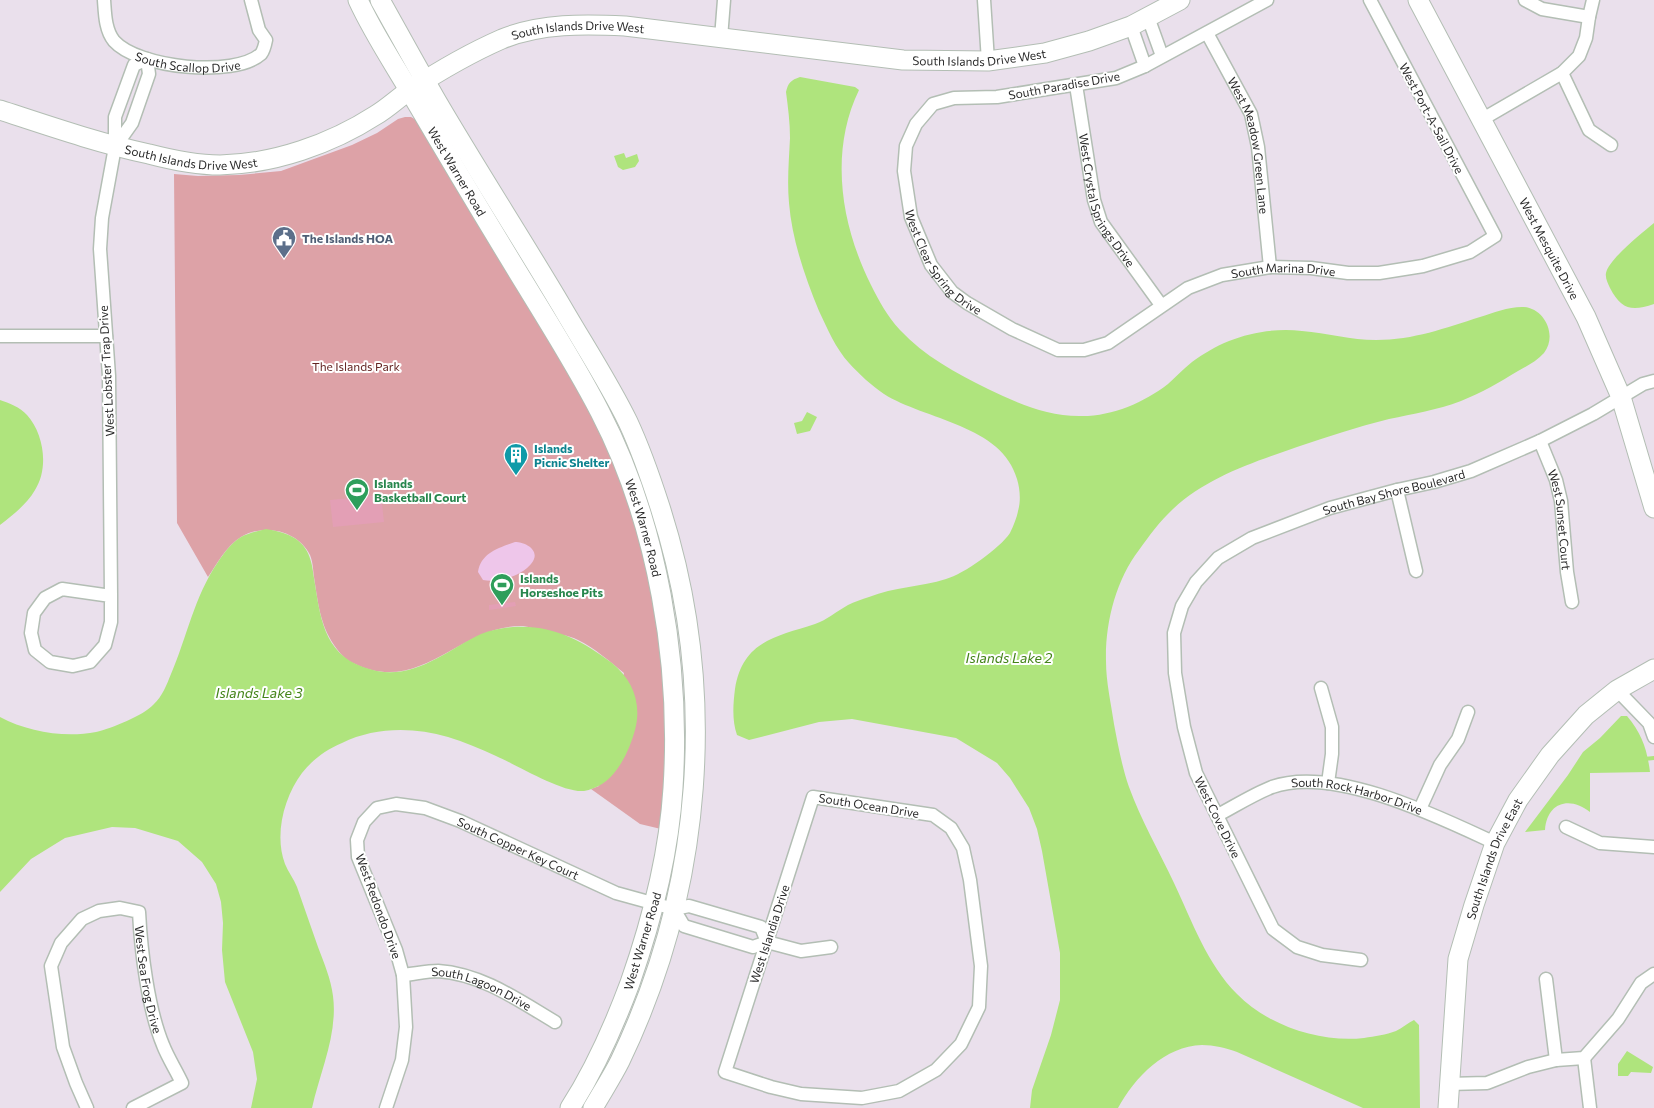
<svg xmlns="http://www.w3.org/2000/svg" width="1654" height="1108" font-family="Commissioner,sans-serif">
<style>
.green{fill:#dda2a7}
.sand{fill:#eec6ea}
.pitch{fill:#e39fb5}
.water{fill:#afe47d}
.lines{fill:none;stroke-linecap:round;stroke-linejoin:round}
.stream{stroke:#afe47d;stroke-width:4}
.street-casing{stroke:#b3beb4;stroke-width:15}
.secondary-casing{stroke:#b3beb4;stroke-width:21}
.street{stroke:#fff;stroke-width:12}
.secondary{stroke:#fff;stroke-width:19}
.labels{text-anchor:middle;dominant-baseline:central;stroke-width:4;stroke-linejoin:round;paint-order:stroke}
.street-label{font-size:12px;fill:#2c2c2c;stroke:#fff}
.service-label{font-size:12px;font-weight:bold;fill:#4e5e75;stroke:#fff;text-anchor:start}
.park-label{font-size:12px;fill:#632422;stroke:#fff}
.culture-label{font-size:12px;font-weight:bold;fill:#0d838f;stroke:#fff;text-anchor:start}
.leisure-label{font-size:12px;font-weight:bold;fill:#27864d;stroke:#fff;text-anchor:start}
.water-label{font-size:14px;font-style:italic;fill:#45851a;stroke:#fff}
</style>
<rect width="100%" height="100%" fill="#eae0ec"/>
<!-- green -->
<path class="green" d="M 405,117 L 411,117 L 418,121 L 590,410 C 616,464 639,523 650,582 C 662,639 667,698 667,756 C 667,780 663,805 661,829 L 640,824 L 591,789 L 599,786 L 624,673 C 610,662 595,648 578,640 C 569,635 556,634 545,632 C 538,630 530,627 523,626 C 460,624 421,697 353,663 C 344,659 340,653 334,645 C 320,624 318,603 314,577 C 313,570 313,562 310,555 C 298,530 263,523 241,537 C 226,546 217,564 208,577 L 177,523 L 174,174 L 198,176 L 239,175 L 281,171 L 352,145 L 377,133 L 398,119 Z"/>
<!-- sand -->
<path class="sand" d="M 515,542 C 526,542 542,551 531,564 C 521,576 499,583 483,580 L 478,572 C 481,553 498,548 515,542 Z"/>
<!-- pitch -->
<path class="pitch" d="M 381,495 L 384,522 L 333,527 L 330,500 Z
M 515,602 L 516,606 L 489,610 L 489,605 Z"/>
<!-- water -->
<path class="water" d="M 800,77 L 855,87 L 859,90 C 829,152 841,225 871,285 C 879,301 887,316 900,330 C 924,356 956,373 988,389 C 1017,403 1047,416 1079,416 C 1111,417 1143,403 1168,384 C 1176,377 1183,369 1192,362 C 1203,354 1216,346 1229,341 C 1251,332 1278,328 1302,331 C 1327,333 1351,340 1376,340 C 1414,340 1445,328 1480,317 C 1493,313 1508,307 1522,307 C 1544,307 1558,335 1544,353 C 1537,361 1527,366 1518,371 C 1500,382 1481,393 1461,401 C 1437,410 1413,414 1389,419 C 1357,427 1327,437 1297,447 C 1254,462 1207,477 1173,509 C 1160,521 1149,536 1139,550 C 1116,580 1105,623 1106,661 C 1106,682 1111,703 1114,724 C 1118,745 1122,767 1129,787 C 1141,820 1159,851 1174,883 C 1192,921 1207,964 1237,994 C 1268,1026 1321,1043 1364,1038 C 1375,1036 1386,1035 1396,1031 C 1402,1028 1408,1023 1414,1020 L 1419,1025 L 1420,1108 L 1363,1108 L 1237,1052 C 1226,1048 1214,1045 1202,1045 C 1165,1046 1135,1077 1118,1108 L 1030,1108 L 1032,1090 L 1051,1035 L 1060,1000 L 1060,953 L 1042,851 L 1037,829 L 1029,808 L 1010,778 L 997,763 L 956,738 L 852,719 L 819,722 L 749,740 L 737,735 C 732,721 733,705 735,689 C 743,641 775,637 815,624 C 827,620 837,611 848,605 C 854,602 862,599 869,597 C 894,587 921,587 946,579 C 964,574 1000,548 1010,533 C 1013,527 1017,517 1018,511 C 1021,501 1020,489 1017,479 C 1002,425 925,420 884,394 C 872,386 859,374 849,363 C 836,349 827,328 819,311 C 805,277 792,240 789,203 C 787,181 789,160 790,138 C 790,123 788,107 786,92 C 788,83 791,80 800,77 Z
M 624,153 L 626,158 L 637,154 L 639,161 L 635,167 L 623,170 L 618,167 L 614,156 Z
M 1654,223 L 1654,304 C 1631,312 1621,309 1610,288 C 1608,284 1605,278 1606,273 C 1609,259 1642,233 1654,223 Z
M 0,400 C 9,403 20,407 27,415 C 44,434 49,468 35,490 C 27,504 13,515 0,525 Z
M 807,412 L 817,417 L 810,431 L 797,434 L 794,423 L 802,421 Z
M 266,529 C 277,531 287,533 296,539 C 310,549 312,563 314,578 C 320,615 323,653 363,667 C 410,685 443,652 481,634 C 491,630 502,628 513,627 C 551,624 582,640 612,663 C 633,680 642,704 635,730 C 630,749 619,773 602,784 C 597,787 590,790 584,791 C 562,793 517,765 496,756 C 481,749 464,742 448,737 C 413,727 375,727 342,743 C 326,750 313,759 302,773 C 284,797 274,835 285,864 C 288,872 294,879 297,887 C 304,907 311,927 318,947 C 324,963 331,979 333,996 C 338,1034 320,1072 312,1108 L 251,1108 L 257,1079 L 253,1052 L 225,982 L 222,950 L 223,923 L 221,902 L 216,884 L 202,862 L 178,841 L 135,828 L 112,827 L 65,838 L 31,859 L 0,892 L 0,717 C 28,732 65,738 96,732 C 112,728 143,716 154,704 C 162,697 167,684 171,674 C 187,637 194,597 218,562 C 224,553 231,543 241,537 C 248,533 258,531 266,529 Z
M 1621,716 L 1627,716 C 1642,734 1647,749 1650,772 L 1590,773 L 1590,812 C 1570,796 1547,802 1545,830 L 1525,832 L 1568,775 L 1583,752 L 1600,738 Z
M 1627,1051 L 1653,1067 L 1651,1073 L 1631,1072 L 1628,1076 L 1618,1076 L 1618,1064 Z"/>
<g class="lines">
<!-- stream -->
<path class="stream" d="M 1644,759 L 1654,758"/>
<!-- street casing -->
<g class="street-casing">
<g id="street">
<path id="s1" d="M 104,0 C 105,13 105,30 114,41 C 138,68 234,78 261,54 C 264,50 265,45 266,40 L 259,30 L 251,0"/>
<path d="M 984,0 L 988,61"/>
<path id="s2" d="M 1267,0 L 1145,66 L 1116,78 L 997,97 L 954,98 L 933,104 L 916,124 L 906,146 L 904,171 L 911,217 L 931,265 L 952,292 L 967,303 L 1012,329 L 1058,350 L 1084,350 L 1108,343 L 1188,288 L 1222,275 L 1270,267 L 1311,268 L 1348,273 L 1379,273 L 1423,266 L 1470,252 L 1495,236 L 1370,0"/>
<path d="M 1525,0 L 1542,9 L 1589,17"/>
<path d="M 1148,17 L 1162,56"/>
<path d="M 1131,26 L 1145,66"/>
<path id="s3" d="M 1207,33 L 1251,114 L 1258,147 L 1270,267"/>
<path d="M 721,38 L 724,0"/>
<path d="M 1562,73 L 1589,130 L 1611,145"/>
<path id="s4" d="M 1076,85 L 1094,200 L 1101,222 L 1161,305"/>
<path d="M 1481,120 L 1562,73 L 1579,56 L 1586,38 L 1589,17 L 1593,0"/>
<path d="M 0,336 L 106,336"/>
<path id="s5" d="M 1540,441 L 1556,480 L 1561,501 L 1567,572 L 1572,602"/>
<path d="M 1397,490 L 1416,571"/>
<path d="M 111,596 L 62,589 L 45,598 L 34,613 L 31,633 L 35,650 L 50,662 L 73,666 L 90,662 L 105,645 L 111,622 L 111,596 L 109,376 L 100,249 L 102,218 L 115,147 L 115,117 L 134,65 L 147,59 L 149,74 L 132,123 L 115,147"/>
<path d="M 1321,688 L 1332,727 L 1332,754 L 1328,783"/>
<path d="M 1617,690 L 1649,723 L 1654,737"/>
<path d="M 813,797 L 933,815 L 951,828 L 963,848 L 970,880 L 981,966 L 979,1007 L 961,1044 L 936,1070 L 899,1091 L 862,1098 L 801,1094 L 771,1087 L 725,1072 Z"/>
<path d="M 1420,809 L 1440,765 L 1458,739 L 1468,712"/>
<path id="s6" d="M 1218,815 C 1235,806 1254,794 1272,787 C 1334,765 1439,817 1495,843"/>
<path d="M 1566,827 L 1600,843 L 1654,847"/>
<path d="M 674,909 L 684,926 L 753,947 L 767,942 L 801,951 L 831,947"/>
<path id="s7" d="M 1361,960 L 1322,955 L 1297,947 L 1273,929 L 1196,773 L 1184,727 L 1175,673 L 1174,633 L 1182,606 L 1196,582 L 1218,558 L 1252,538 L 1330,508 L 1397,490 L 1434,482 L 1471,471 L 1540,441 L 1593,414 L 1643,384 L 1654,381"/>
<path id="s8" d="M 403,975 C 414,974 427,971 438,971 C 482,974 518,1000 555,1022"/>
<path d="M 1546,979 L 1556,1060"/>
<path d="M 1584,1058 L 1590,1108"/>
<path d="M 1448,1084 L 1487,1083 L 1528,1067 L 1556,1060 L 1584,1058 L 1618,1019 L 1641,983 L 1654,974"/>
<path id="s9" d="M 87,1108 L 76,1083 L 63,1047 L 51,966 L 61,943 L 82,919 L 99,911 L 120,908 L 139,912 C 141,951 148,1009 163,1045 C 168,1058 176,1070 182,1083 L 133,1108"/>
<path id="s10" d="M 386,1108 L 402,1060 L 406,1027 L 403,975 L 396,950 L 358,857 L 357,840 L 364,822 L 377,808 L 396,804 L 425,808 L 460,821 L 616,893 L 674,909 L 689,906 L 761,927 L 767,942"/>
</g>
</g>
<!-- secondary casing -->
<g class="secondary-casing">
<g id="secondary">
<path id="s11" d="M 358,0 C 374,35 396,67 415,100 C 452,163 489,225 527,287 C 552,328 578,369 600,412 C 658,524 681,664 673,788 C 669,854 652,920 630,983 C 614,1026 595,1069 570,1108"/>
<path d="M 380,0 C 399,34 417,67 436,100 C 477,170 521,238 562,307 C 584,345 609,383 628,422 C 641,450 651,479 660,507 C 719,690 703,888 620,1061 C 612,1077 602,1092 593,1108"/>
<path id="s12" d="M 1418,0 L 1586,317 L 1621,397 L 1654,508"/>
<path id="s13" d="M 0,110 C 49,126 98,143 149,154 C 172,160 196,165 220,165 C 274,164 331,144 376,115 C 388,108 398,98 410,90 C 439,71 470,53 502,39 C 541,23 585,24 625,26 L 903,60 L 988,61 L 1045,53 L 1089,41 L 1131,26 L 1180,0"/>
<path id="s14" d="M 1448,1108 L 1458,959 L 1474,905 L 1495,843 L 1518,800 L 1550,755 L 1586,715 L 1617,690 L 1654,669"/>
</g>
</g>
<!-- street -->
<use href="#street" class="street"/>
<!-- secondary -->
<use href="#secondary" class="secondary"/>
</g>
<!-- icons -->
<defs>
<g id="civic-pin" transform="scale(1.25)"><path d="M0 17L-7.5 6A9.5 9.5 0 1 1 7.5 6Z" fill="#5c6f8a" stroke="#fff"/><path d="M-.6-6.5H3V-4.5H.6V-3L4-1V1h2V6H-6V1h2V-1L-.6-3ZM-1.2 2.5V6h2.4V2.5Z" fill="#fff"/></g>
<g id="building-pin" transform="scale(1.25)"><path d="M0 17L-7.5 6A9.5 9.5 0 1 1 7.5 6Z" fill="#0f9aa8" stroke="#fff"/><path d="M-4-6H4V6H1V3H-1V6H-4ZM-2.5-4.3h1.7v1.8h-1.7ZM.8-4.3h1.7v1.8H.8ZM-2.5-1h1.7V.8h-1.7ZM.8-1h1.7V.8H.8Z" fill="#fff"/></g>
<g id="stadium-pin" transform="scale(1.25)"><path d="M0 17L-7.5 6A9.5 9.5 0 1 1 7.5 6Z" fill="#2e9e5b" stroke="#fff"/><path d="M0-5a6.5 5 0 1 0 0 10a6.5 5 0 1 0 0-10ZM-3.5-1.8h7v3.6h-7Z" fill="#fff"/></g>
</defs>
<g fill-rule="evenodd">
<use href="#civic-pin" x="284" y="238"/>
<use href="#building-pin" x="516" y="455"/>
<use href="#stadium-pin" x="357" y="490"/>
<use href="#stadium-pin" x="502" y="585"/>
</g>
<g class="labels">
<!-- street labels -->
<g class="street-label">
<text stroke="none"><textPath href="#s13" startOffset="618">South Islands Drive West</textPath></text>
<text stroke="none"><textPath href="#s13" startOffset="1022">South Islands Drive West</textPath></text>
<text stroke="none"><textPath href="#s1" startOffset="122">South Scallop Drive</textPath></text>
<text transform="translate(1064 85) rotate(-10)">South Paradise Drive</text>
<text transform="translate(1432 118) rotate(62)">West Port-A-Sail Drive</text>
<text stroke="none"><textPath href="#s3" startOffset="122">West Meadow Green Lane</textPath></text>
<text stroke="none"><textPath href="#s13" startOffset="198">South Islands Drive West</textPath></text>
<text stroke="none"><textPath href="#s11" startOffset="198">West Warner Road</textPath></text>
<text stroke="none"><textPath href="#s4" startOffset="121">West Crystal Springs Drive</textPath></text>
<text stroke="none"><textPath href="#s12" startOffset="281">West Mesquite Drive</textPath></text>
<text stroke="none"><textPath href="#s2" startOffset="534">West Clear Spring Drive</textPath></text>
<text stroke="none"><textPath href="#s2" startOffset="931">South Marina Drive</textPath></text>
<text transform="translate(106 371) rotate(-93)">West Lobster Trap Drive</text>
<text stroke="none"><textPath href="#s7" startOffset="689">South Bay Shore Boulevard</textPath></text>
<text stroke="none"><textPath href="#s5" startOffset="82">West Sunset Court</textPath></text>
<text stroke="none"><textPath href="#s11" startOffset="602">West Warner Road</textPath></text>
<text stroke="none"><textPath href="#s6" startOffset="148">South Rock Harbor Drive</textPath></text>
<text transform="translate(869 805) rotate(9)">South Ocean Drive</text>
<text transform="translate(1218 817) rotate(64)">West Cove Drive</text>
<text stroke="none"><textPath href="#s10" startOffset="468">South Copper Key Court</textPath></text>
<text stroke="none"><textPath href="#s14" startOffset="256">South Islands Drive East</textPath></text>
<text transform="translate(379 906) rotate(70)">West Redondo Drive</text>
<text transform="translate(769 934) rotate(-72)">West Islandia Drive</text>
<text transform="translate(642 941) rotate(-73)">West Warner Road</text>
<text stroke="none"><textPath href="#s9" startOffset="332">West Sea Frog Drive</textPath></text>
<text stroke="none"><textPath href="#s8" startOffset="82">South Lagoon Drive</textPath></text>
</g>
<!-- service labels -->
<g class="service-label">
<text x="302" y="238">The Islands HOA</text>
</g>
<!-- park labels -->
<g class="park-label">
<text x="356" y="366">The Islands Park</text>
</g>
<!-- culture labels -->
<g class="culture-label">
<text x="534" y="448">Islands<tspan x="534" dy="14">Picnic Shelter</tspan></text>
</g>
<!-- leisure labels -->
<g class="leisure-label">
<text x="374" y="483">Islands<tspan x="374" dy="14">Basketball Court</tspan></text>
<text x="520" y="578">Islands<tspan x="520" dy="14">Horseshoe Pits</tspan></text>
</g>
<!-- water labels -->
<g class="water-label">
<text x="1009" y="657">Islands Lake 2</text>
<text x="259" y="692">Islands Lake 3</text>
</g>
</g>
</svg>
